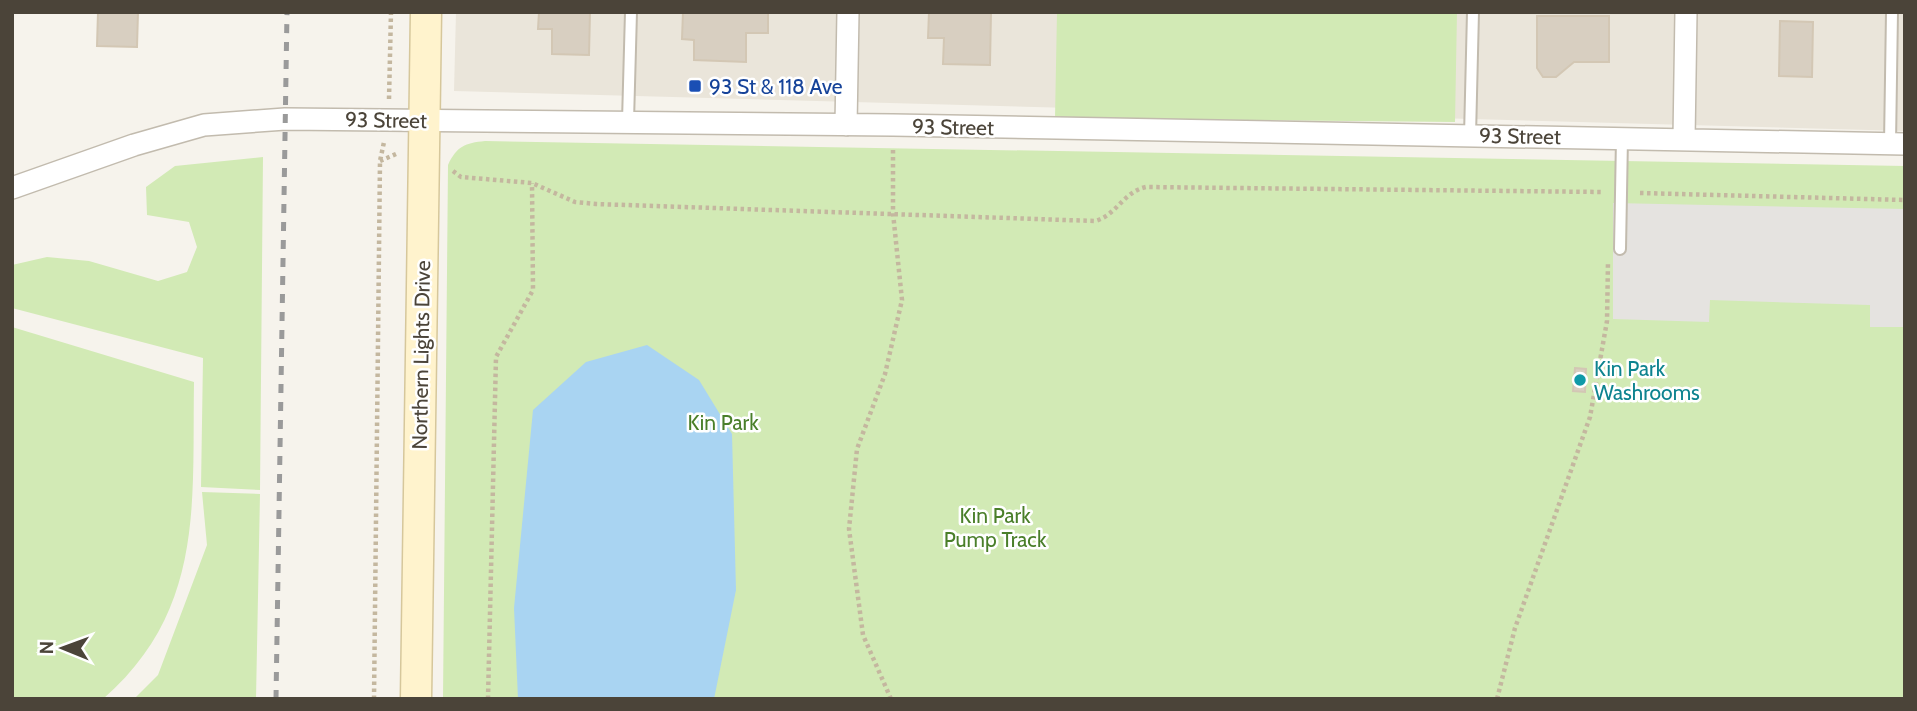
<svg xmlns="http://www.w3.org/2000/svg" width="1917" height="711" font-family="Cabin,sans-serif">
<style>
.residential{fill:#eae5da}
.green{fill:#d2eab5}
.parking{fill:#e5e3e0}
.water{fill:#a9d4f2}
.building{fill:#d8cfc1;stroke:#d3c7b4;stroke-width:2}
.lines{fill:none;stroke-linecap:round;stroke-linejoin:round}
.lane-casing{stroke:#c2bbae;stroke-width:14}
.street-casing{stroke:#c2bbae;stroke-width:24}
.secondary-casing{stroke:#d6c79b;stroke-width:33}
.path{stroke:#c4b79f;stroke-width:4.5;stroke-dasharray:3.5 3.5;stroke-linecap:butt}
.lane{stroke:#fff;stroke-width:10}
.street{stroke:#fff;stroke-width:21}
.secondary{stroke:#fff3cd;stroke-width:30}
.rail{stroke:#9a9a9a;stroke-width:5;stroke-dasharray:9 9;stroke-linecap:butt}
.transit-dot{fill:#1a4fb4;stroke:#fff;stroke-width:2.5}
.culture-dot{fill:#0f9aa8;stroke:#fff;stroke-width:2.5}
.labels{text-anchor:middle;dominant-baseline:central;stroke-width:5;stroke-linejoin:round;paint-order:stroke}
.transit-label{font-size:21px;fill:#164399;stroke:#fff;text-anchor:start}
.street-label{font-size:21px;fill:#4b4439;stroke:#fff}
.culture-label{font-size:21px;fill:#0d838f;stroke:#fff;text-anchor:start}
.park-label{font-size:21px;fill:#4a7f2a;stroke:#fff}
</style>
<rect width="100%" height="100%" fill="#f6f3ec"/>
<!-- residential -->
<path class="residential" d="M 456,12 L 1905,12 L 1905,131 L 454,91 Z"/>
<!-- green -->
<path class="green" d="M 1057,12 L 1457,12 L 1455,122 L 1055,118 Z
M 485,141 L 1905,166 L 1905,699 L 443,699 L 448,165 C 457,146 465,143 485,141 Z
M 263,157 L 260,490 L 201,487 L 203,358 L 12,308 L 12,265 L 47,257 L 89,261 L 158,281 L 187,272 L 197,247 L 189,222 L 147,215 L 146,187 L 175,166 Z
M 12,327 L 194,382 C 192,503 205,610 103,699 L 12,699 Z
M 202,492 L 260,494 L 256,699 L 134,699 L 158,675 L 207,545 Z"/>
<!-- parking -->
<path class="parking" d="M 1613,203 L 1905,209 L 1905,327 L 1870,327 L 1870,305 L 1710,300 L 1709,322 L 1613,319 Z"/>
<!-- water -->
<path class="water" d="M 647,345 L 699,380 L 732,434 L 736,590 L 714,699 L 518,699 L 514,608 L 533,410 L 586,362 Z"/>
<!-- building -->
<path class="building" d="M 98,12 L 138,12 L 137,47 L 97,46 Z
M 539,12 L 590,12 L 589,55 L 552,54 L 552,29 L 538,29 Z
M 683,12 L 768,12 L 768,33 L 746,33 L 746,62 L 694,60 L 694,40 L 682,39 Z
M 929,12 L 991,12 L 990,65 L 943,64 L 944,38 L 928,38 Z
M 1537,16 L 1609,16 L 1609,62 L 1574,62 L 1556,77 L 1543,77 L 1537,68 Z
M 1780,21 L 1813,22 L 1812,77 L 1779,76 Z
M 1575,368 L 1586,369 L 1585,392 L 1573,391 Z"/>
<g class="lines">
<!-- lane casing -->
<g class="lane-casing">
<path id="lane" d="M 628,121 L 631,12
M 1470,136 L 1473,12
M 1890,143 L 1892,12
M 1620,249 L 1622,138"/>
</g>
<!-- street casing -->
<g class="street-casing">
<path id="street" d="M 846,125 L 848,12
M 1684,139 L 1686,12
M 12,188 L 134,145 L 204,125 L 285,119 L 893,125 L 1905,144"/>
</g>
<!-- secondary casing -->
<g class="secondary-casing">
<path id="secondary" d="M 416,699 L 426,12"/>
</g>
<!-- path -->
<path class="path" d="M 389,99 L 391,12
M 380,161 L 396,154
M 453,171 L 461,177 L 532,183 L 575,202 L 596,204 L 1095,221 C 1117,215 1123,192 1146,187 L 1603,192
M 1640,193 L 1905,200
M 374,699 L 380,161 L 384,142
M 488,699 L 496,357 L 533,290 L 532,183
M 891,699 L 863,635 L 849,529 L 857,449 L 885,374 L 902,300 L 893,213 L 893,147
M 1497,699 L 1515,628 L 1590,417 L 1607,321 L 1608,261"/>
<!-- lane -->
<use href="#lane" class="lane"/>
<!-- street -->
<use href="#street" class="street"/>
<!-- secondary -->
<use href="#secondary" class="secondary"/>
<!-- rail -->
<path class="rail" d="M 276,699 L 287,12"/>
</g>
<!-- markers -->
<rect class="transit-dot" x="688" y="79" width="14" height="14" rx="3.5"/>
<circle class="culture-dot" cx="1580" cy="380" r="7"/>
<g class="labels">
<!-- transit labels -->
<g class="transit-label">
<text x="709" y="86">93 St &amp; 118 Ave</text>
</g>
<!-- street labels -->
<g class="street-label">
<text transform="translate(386 120) rotate(1)">93 Street</text>
<text transform="translate(953 127) rotate(1)">93 Street</text>
<text transform="translate(1520 136) rotate(1)">93 Street</text>
<text transform="translate(421 355) rotate(-89)">Northern Lights Drive</text>
</g>
<!-- culture labels -->
<g class="culture-label">
<text x="1594" y="368">Kin Park<tspan x="1594" dy="24">Washrooms</tspan></text>
</g>
<!-- park labels -->
<g class="park-label">
<text x="723" y="422">Kin Park</text>
<text x="995" y="515">Kin Park<tspan x="995" dy="24">Pump Track</tspan></text>
</g>
</g>
<!-- border -->
<rect width="1917" height="711" fill="none" stroke="#4b4439" stroke-width="28"/>
<!-- north arrow -->
<g transform="translate(63 648) rotate(271)" stroke="#ffffff" stroke-width="5" paint-order="stroke">
<path d="M0-5L12 26L0 18L-12 26Z" fill="#4b4439"/>
<text y="-10" font-size="19" font-weight="bold" text-anchor="middle" fill="#4b4439">N</text>
</g>
</svg>
